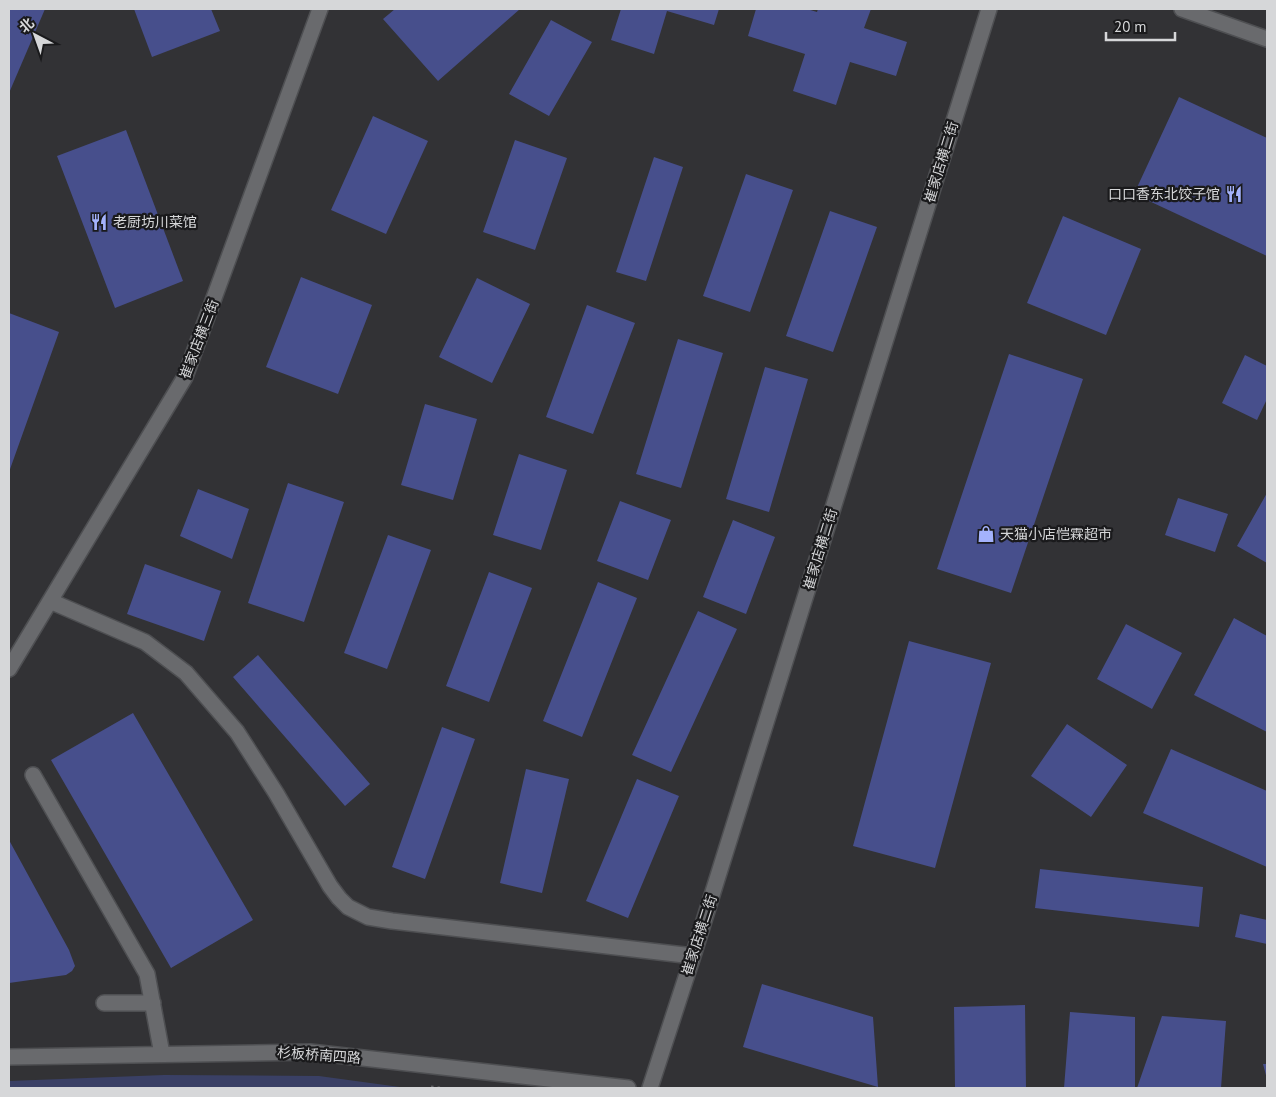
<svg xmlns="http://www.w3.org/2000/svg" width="1276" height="1097" font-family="'PT Sans','Noto Sans SC',sans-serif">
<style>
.green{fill:#3a4065}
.building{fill:#474f8c}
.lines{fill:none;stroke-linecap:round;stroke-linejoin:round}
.minor-casing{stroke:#4e4f52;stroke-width:18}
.path{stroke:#646467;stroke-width:3;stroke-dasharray:2.5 4;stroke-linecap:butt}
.minor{stroke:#696a6d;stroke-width:15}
.labels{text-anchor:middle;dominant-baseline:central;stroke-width:4.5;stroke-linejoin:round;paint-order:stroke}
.street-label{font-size:14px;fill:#d6d7d9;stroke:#1a1a1c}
.poi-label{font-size:14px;fill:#d6d7d9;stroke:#1a1a1c;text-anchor:start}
</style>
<rect width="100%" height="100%" fill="#323235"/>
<!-- green -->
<path class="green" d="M 164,1075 L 319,1076 L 407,1088 L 9,1088 L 9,1081 Z"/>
<!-- building -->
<path class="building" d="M 9,9 L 45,9 L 9,93 Z
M 134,9 L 211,9 L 220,31 L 152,57 Z
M 395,9 L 520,9 L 438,81 L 383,19 Z
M 621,9 L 719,9 L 714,25 L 667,11 L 654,54 L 611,40 Z
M 756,9 L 807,9 L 817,12 L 818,9 L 871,9 L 864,28 L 907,42 L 896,76 L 850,62 L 836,105 L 793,91 L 805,54 L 748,36 Z
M 551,20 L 592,42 L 549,116 L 509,94 Z
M 1179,97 L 1267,138 L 1267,256 L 1134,194 Z
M 373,116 L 428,141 L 386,234 L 331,210 Z
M 126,130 L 183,281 L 115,308 L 57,156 Z
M 515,140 L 567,158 L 535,250 L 483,232 Z
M 654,157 L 683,167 L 646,281 L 616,272 Z
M 746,174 L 793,190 L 750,312 L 703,296 Z
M 830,211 L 877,227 L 833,352 L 786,336 Z
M 1063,216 L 1141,249 L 1106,335 L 1027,303 Z
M 301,277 L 372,305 L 338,394 L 266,367 Z
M 477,278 L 530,304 L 492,383 L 439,357 Z
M 587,305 L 635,323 L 593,434 L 546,417 Z
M 9,313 L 59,332 L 9,472 Z
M 678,339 L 723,353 L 681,488 L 636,474 Z
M 1009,354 L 1083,379 L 1011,593 L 937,569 Z
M 1245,355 L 1267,366 L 1267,399 L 1257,420 L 1222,403 Z
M 765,367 L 808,379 L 769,512 L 726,499 Z
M 425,404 L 477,419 L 453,500 L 401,485 Z
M 519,454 L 567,470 L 541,550 L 493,535 Z
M 288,483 L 344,502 L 304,622 L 248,603 Z
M 198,489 L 249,509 L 232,559 L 180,536 Z
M 1267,493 L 1267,563 L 1237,546 Z
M 1178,498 L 1228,514 L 1215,552 L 1165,535 Z
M 620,501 L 671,520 L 648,580 L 597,561 Z
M 733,520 L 775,537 L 746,614 L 703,597 Z
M 388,535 L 431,550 L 387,669 L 344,653 Z
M 145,564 L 221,591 L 204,641 L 127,614 Z
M 489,572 L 532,588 L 489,702 L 446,686 Z
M 598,582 L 637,598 L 582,737 L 543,721 Z
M 698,611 L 737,629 L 671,772 L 632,755 Z
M 1234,618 L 1267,636 L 1267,732 L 1194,695 Z
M 1126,624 L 1182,653 L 1152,709 L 1097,679 Z
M 909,641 L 991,663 L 935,868 L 853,846 Z
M 258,655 L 370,784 L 345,806 L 233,677 Z
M 133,713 L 253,920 L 171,968 L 51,760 Z
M 1067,724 L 1127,765 L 1091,817 L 1031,776 Z
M 442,727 L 475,739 L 425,879 L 392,867 Z
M 1171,749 L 1267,791 L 1267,867 L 1143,813 Z
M 526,769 L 569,779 L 542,893 L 500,883 Z
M 637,779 L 679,796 L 628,918 L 586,901 Z
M 9,840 L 69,950 L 75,966 L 72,971 L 66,975 L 9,983 Z
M 1040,869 L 1203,887 L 1199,927 L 1035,908 Z
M 1240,914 L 1267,920 L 1267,944 L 1235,937 Z
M 762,984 L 873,1017 L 878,1087 L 743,1047 Z
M 1025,1005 L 1026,1088 L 955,1088 L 954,1007 Z
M 1070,1012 L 1135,1017 L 1135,1088 L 1064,1088 Z
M 1162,1016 L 1226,1021 L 1221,1088 L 1137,1088 Z
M 1263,1064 L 1267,1064 L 1267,1079 Z"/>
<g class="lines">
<!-- minor casing -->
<g class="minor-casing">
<path id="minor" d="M 1182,9 L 1267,39
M 50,601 L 145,642 L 186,673 L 237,732 L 276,793 L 330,886 L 339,898 L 348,907 L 368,917 L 392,921 L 693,956
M 9,669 L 185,377 L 320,9
M 33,775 L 147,974 L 162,1054
M 104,1003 L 153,1003
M 9,1057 L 310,1052 L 628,1088
M 650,1088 L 693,956 L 989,9"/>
</g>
<!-- path -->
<path class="path" d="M 431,1087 L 440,1088"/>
<!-- minor -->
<use href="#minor" class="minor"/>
</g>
<!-- icons -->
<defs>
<g id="restaurant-bare" transform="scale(1.35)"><path d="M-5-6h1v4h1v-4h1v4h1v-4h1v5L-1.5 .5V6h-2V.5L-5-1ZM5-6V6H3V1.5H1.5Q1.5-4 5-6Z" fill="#a4b2fc" stroke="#1a1a1c" stroke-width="2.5" paint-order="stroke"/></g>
<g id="shop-bare" transform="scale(1.35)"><path d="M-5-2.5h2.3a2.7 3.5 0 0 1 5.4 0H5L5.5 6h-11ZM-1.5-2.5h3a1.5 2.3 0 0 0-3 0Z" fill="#a4b2fc" stroke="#1a1a1c" stroke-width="2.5" paint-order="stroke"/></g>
</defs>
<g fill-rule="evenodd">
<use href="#restaurant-bare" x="1234" y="194"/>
<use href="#restaurant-bare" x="99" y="222"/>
<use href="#shop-bare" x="986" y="534"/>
</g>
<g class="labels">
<!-- street labels -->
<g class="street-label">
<text transform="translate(941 162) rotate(-73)">崔家店横二街</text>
<text transform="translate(199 339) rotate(-69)">崔家店横三街</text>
<text transform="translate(820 549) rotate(-73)">崔家店横二街</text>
<text transform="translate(699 935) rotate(-72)">崔家店横二街</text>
<text transform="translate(319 1055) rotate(4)">杉板桥南四路</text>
</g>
<!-- poi labels -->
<g class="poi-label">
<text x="1220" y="194" text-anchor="end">口口香东北饺子馆</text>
<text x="113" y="222">老厨坊川菜馆</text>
<text x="1000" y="534">天猫小店恺霖超市</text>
</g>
</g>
<!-- border -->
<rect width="1276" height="1097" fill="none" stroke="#d6d7d9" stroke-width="20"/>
<!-- north arrow -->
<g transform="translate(35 35) rotate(319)" stroke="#1a1a1c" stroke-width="4" paint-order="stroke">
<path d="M0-4L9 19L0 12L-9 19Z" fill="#d6d7d9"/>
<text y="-8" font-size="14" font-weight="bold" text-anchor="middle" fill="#d6d7d9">北</text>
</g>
<!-- scale -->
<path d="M1106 32v8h69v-8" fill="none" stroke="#d6d7d9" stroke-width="2.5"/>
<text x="1114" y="32" font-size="15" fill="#d6d7d9" stroke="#1a1a1c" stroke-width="4" paint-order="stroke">20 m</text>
</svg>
